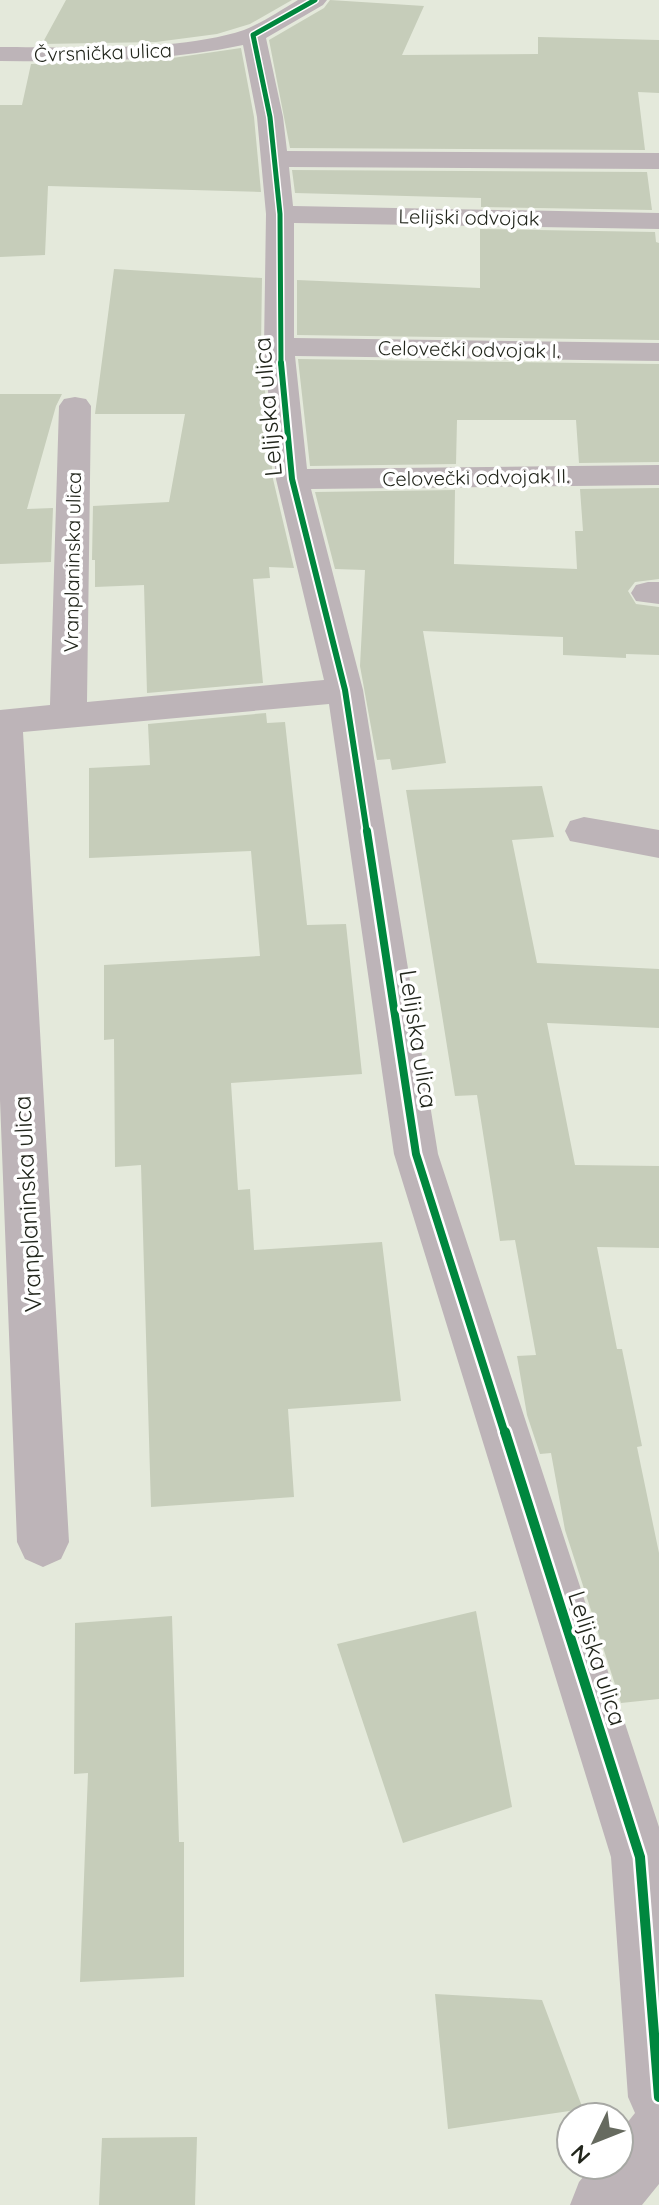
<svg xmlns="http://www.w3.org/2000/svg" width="659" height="2205" font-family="Quicksand,sans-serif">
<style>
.building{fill:#c6cdba}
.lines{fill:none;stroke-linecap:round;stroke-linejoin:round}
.minor{fill:#bdb4b8;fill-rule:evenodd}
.cycleway-far3-casing{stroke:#fff;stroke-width:8}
.cycleway-far2-casing{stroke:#fff;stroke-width:10}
.cycleway-far1-casing{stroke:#fff;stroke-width:13}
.cycleway-casing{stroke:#fff;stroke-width:15}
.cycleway-far3{stroke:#00873e;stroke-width:5}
.cycleway-far2{stroke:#00873e;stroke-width:6}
.cycleway-far1{stroke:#00873e;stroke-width:8}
.cycleway{stroke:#00873e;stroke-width:10}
.labels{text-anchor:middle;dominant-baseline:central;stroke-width:7;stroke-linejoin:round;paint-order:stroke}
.far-street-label{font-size:20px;fill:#22261c;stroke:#fff}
.street-label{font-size:24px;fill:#22261c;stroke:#fff}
</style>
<rect width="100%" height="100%" fill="#e4e9db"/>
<!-- building -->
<path class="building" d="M 66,0 L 292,0 L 250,24 L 217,34 L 156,42 L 42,44 Z
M 330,0 L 424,6 L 402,55 L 538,54 L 538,37 L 659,40 L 659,93 L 638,92 L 645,150 L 290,148 L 269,40 L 324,8 Z
M 241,48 L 254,117 L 261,192 L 48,186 L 45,255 L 0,257 L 0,105 L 22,105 L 31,64 L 152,61 Z
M 292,170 L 647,172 L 652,210 L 481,207 L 481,198 L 295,193 Z
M 480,229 L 655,232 L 656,242 L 659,243 L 659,340 L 297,335 L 297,280 L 480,288 Z
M 114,269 L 262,278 L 261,347 L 273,479 L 294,568 L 269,567 L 270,578 L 253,579 L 263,683 L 147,693 L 144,585 L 95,587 L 95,560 L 92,560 L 93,506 L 169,502 L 185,414 L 95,414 Z
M 298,359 L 659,364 L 659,462 L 579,463 L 576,420 L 457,420 L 456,464 L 310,466 Z
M 0,394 L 62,394 L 56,406 L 27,509 L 53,508 L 51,562 L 0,564 Z
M 659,488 L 659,579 L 635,582 L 628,591 L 636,604 L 659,607 L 659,655 L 626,654 L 626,658 L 563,655 L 563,637 L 423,631 L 446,763 L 392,770 L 390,759 L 377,760 L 360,666 L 365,570 L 335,569 L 315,492 L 455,490 L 454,564 L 577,569 L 575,531 L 583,531 L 580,489 Z
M 266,713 L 267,723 L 285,722 L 307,925 L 346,924 L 362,1074 L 231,1083 L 238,1190 L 250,1189 L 254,1250 L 382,1242 L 401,1401 L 288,1409 L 294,1497 L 151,1507 L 141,1165 L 115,1167 L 114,1039 L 104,1040 L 104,965 L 260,956 L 251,851 L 89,858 L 89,768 L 150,765 L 148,724 Z
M 542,786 L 554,837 L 512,840 L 537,963 L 659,969 L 659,1028 L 547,1023 L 575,1165 L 659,1166 L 659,1248 L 597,1247 L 617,1349 L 622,1349 L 642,1446 L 637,1447 L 659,1553 L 659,1699 L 621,1703 L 565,1530 L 551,1453 L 540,1454 L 527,1415 L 517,1356 L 536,1355 L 515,1240 L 500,1241 L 477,1095 L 455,1096 L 406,790 Z
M 476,1611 L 512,1807 L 403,1843 L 337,1644 Z
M 172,1616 L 179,1842 L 184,1842 L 184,1977 L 80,1982 L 88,1773 L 74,1774 L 75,1623 Z
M 435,1994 L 542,2000 L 583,2109 L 448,2129 Z
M 197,2137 L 195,2205 L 99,2205 L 102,2138 Z"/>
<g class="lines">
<!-- minor -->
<path class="minor" d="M 298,0 L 327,0 L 323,5 L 266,38 L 283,117 L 287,151 L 659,153 L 659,169 L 289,167 L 293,206 L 659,213 L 659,229 L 294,223 L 294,338 L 659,343 L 659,361 L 295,356 L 307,469 L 659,465 L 659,485 L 311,489 L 363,690 L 438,1154 L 659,1827 L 659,2184 L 642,2205 L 570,2205 L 579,2182 L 593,2165 L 619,2165 L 619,2133 L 635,2113 L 628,2097 L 611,1857 L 394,1154 L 329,704 L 23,732 L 69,1542 L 61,1559 L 43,1567 L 25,1559 L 17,1542 L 0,1100 L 0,710 L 50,705 L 59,406 L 64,399 L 75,397 L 86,399 L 91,406 L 87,702 L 324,680 L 276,479 L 264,347 L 266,214 L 257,117 L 243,45 C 163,62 81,62 0,61 L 0,47 C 69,47 179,52 244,30 C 262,23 281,10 298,0 Z
M 648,582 L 659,582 L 659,604 L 636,601 L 631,593 L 636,585 Z
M 584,817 L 659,830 L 659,858 L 570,841 L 565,831 L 570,821 Z"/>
<!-- cycleway-far3 casing -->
<g class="cycleway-far3-casing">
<path id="cycleway-far3" d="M 281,365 L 280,214 L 270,117 L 253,35 L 315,0"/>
</g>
<!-- cycleway-far2 casing -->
<g class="cycleway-far2-casing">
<path id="cycleway-far2" d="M 281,363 L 292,479 L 345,690 L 367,833"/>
</g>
<!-- cycleway-far1 casing -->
<g class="cycleway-far1-casing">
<path id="cycleway-far1" d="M 367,831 L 416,1154 L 505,1434"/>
</g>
<!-- cycleway casing -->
<g class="cycleway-casing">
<path id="cycleway" d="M 505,1432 L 640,1857 L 659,2097"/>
</g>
<!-- cycleway-far3 -->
<use href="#cycleway-far3" class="cycleway-far3"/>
<!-- cycleway-far2 -->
<use href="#cycleway-far2" class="cycleway-far2"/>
<!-- cycleway-far1 -->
<use href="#cycleway-far1" class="cycleway-far1"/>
<!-- cycleway -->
<use href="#cycleway" class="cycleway"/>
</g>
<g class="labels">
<!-- far-street labels -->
<g class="far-street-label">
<text transform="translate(103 52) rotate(-2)">Čvrsnička ulica</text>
<text transform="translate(469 217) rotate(1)">Lelijski odvojak</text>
<text transform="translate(469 349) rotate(1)">Celovečki odvojak I.</text>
<text transform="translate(476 477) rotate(-1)">Celovečki odvojak II.</text>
<text transform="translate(72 562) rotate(-89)">Vranplaninska ulica</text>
</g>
<!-- street labels -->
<g class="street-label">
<text transform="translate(267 407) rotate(-95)">Lelijska ulica</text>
<text transform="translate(419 1039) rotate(81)">Lelijska ulica</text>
<text transform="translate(27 1204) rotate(-93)">Vranplaninska ulica</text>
<text transform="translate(598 1658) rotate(72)">Lelijska ulica</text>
</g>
</g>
<!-- north arrow -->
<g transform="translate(595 2141) rotate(227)"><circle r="38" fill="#ffffff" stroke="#a7a8a4" stroke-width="2"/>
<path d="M0-6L14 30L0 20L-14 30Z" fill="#666a5f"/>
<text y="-12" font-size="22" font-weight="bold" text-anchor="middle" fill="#22261c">N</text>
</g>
</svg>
